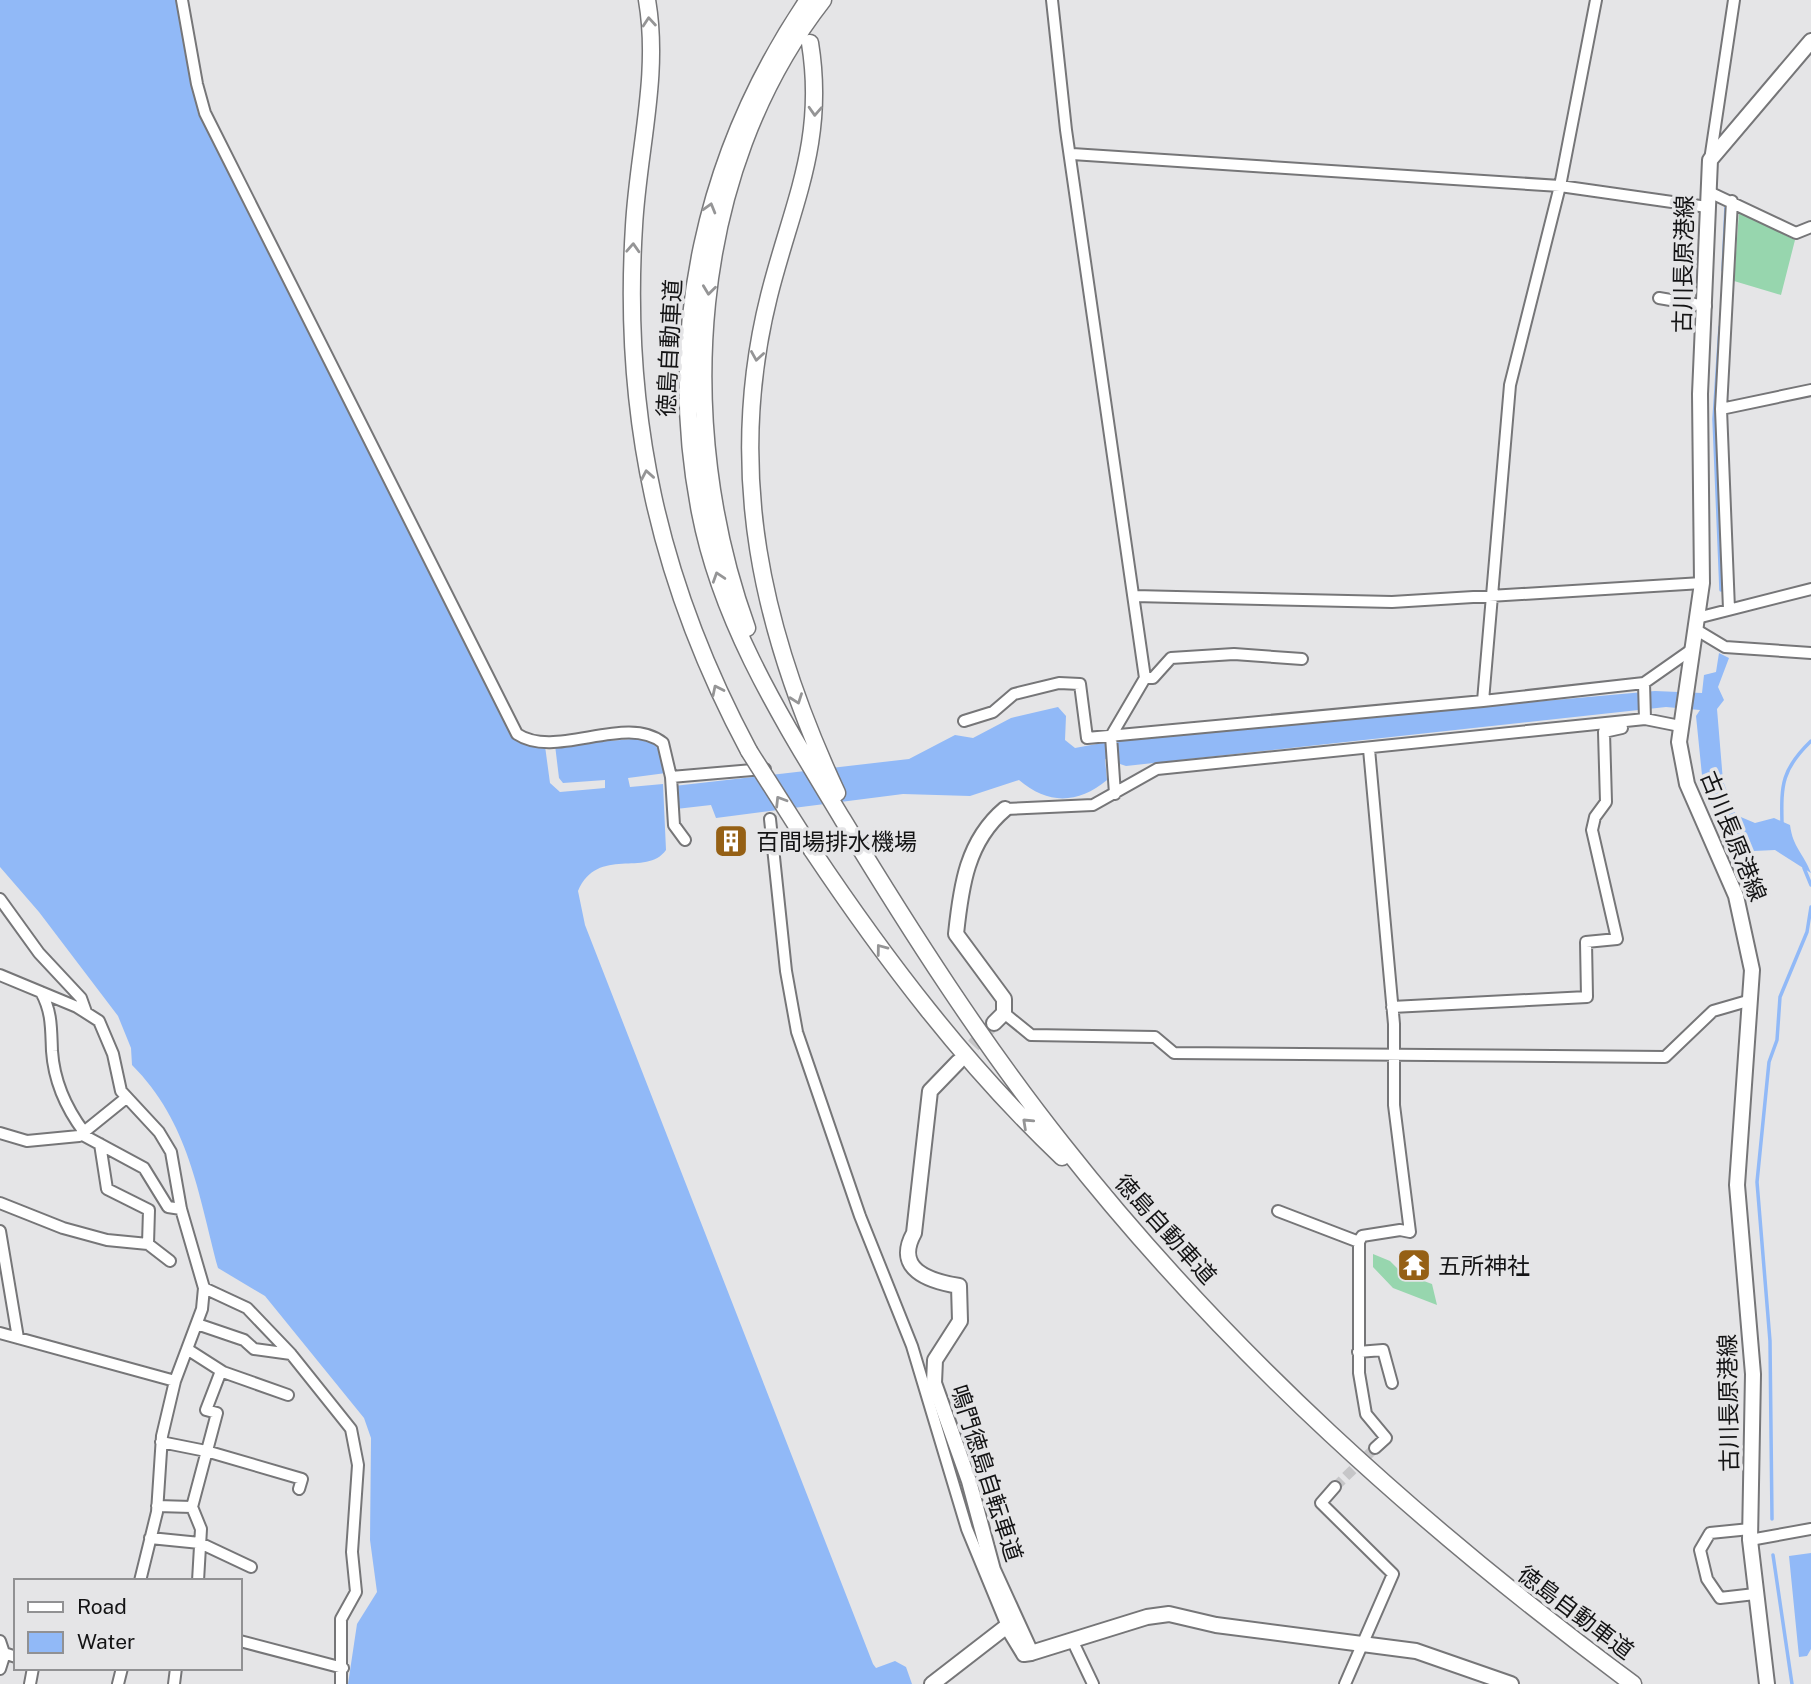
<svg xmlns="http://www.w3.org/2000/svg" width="1811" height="1684" font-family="'Public Sans','Noto Sans JP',sans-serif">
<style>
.green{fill:#97d6ae}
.water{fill:#91b9f7}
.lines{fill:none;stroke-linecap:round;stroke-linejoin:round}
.stream{stroke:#91b9f7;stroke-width:3.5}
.minor-tunnel{stroke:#c6c6c8;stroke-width:10;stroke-dasharray:10 5;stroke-linecap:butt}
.major-tunnel{stroke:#c6c6c8;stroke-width:14;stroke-dasharray:14 7;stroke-linecap:butt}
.minor-casing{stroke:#767678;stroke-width:14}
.major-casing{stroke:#767678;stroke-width:18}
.highway-casing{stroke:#767678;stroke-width:19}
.minor{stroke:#fff;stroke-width:10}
.major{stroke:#fff;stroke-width:14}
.highway{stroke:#fff;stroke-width:16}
.highway-bridge-casing{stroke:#767678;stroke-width:19;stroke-linecap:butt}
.highway-bridge{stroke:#fff;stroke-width:16}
.oneway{stroke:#959596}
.labels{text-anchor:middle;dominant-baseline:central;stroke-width:7;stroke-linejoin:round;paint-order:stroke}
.street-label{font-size:23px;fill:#141415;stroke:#e5e5e7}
.poi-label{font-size:23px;fill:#141415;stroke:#e5e5e7;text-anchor:start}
</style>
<rect width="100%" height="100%" fill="#e5e5e7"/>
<!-- green -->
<path class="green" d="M 1739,212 L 1795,240 L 1781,295 L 1734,281 Z
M 1373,1254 L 1390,1261 L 1402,1273 L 1432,1284 L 1437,1305 L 1393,1288 L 1373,1267 Z"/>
<!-- water -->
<path class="water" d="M 0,0 L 177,0 L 198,113 L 512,737 L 522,744 L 545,746 L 550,783 L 560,792 L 605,788 L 605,780 L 563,783 L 559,778 L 555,745 L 648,738 L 661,752 L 666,773 L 628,778 L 630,787 L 663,784 L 666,850 C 646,878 598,845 578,891 L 585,925 L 873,1664 L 876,1668 L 895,1661 L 906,1667 L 912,1684 L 348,1684 L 357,1624 L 377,1592 L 370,1540 L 371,1438 L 364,1418 L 265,1296 L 218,1268 C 198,1193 189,1122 132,1065 L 131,1048 L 118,1016 L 39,912 L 0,867 Z
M 1719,653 L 1729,658 L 1718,687 L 1724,700 L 1717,709 L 1723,781 L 1736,815 L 1755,823 L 1774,818 L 1790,825 C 1793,848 1803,852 1811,873 L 1775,850 L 1732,852 L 1703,785 L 1696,716 L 1700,710 L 1666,707 L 1126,766 L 1105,759 L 1107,780 C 1078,804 1048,805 1019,780 L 970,796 L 903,794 L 716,818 L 711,805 L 676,809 L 674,786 L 909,759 L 955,735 L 973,738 L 1011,718 L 1058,707 L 1066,716 L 1065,740 L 1075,748 L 1129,738 L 1655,691 L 1702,693 L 1704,675 L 1716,672 Z
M 1811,1553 L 1811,1649 L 1807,1656 L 1799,1657 L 1789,1556 Z"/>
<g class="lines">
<!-- stream -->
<path class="stream" d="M 1723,270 L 1726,205
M 1720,327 L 1714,419 L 1721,590
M 1782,823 C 1781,784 1782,769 1811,741
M 1804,868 L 1811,885
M 1772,1519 L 1770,1341 L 1757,1182 L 1769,1062 L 1777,1040 L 1780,997 L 1807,932 L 1811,907
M 1773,1555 L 1792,1684"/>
<!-- minor-tunnel -->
<path class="minor-tunnel" d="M 1335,1487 L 1375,1448"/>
<!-- major-tunnel -->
<path class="major-tunnel" d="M 959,1061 L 994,1023"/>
<!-- minor casing -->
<g class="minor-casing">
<path id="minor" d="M 182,0 L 197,84 L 205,113 L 517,734 C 556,760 626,713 663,743 L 671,777 L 765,769
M 1052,0 L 1066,130 L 1145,678 L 1111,736 L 1115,794
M 1072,154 L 1560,186 L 1707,207
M 1710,160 L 1734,0
M 1707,191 L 1796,233 L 1811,227
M 1659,298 L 1706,306
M 1721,409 L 1811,390
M 1134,596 L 1392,602 L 1702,583
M 1729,609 L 1721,409 L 1732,201
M 1697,618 L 1811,589
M 1695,629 L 1725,647 L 1811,653
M 1145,678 L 1153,678 L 1171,658 L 1234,654 L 1302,659
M 1644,683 L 1645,719
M 1483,701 L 1510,385 L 1560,186 L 1596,0
M 964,721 L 993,712 L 1014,694 L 1059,683 L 1080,684 L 1087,738 L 1483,701 L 1644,683 L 1691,650
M 1369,749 L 1394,1024 L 1394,1105 L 1410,1232 L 1400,1230 L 1362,1236 L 1359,1242 L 1359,1373 L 1366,1414 L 1386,1438 L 1375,1448
M 671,777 L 674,825 L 685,840
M 1005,809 L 1093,805 L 1157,769 L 1645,719 L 1680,726
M 770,819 L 786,971 L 797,1032 L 860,1216 L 912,1346 L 967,1529 L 1007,1626
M 0,899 L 39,953 L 81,998 L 86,1012
M 0,975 L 77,1007 L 99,1021 L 113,1054 L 121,1091 L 159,1132 L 171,1152 L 181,1209 L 204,1288
M 41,992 C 52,1012 51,1028 52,1051 C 54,1081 66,1108 84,1132
M 1392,1007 L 1587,997 L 1586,942 L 1617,939 L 1592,830 L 1595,817 L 1606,802 L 1604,732 L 1622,728
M 1004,1013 L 1031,1035 L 1155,1037 L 1174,1053 L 1665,1057 L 1713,1011 L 1751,1000
M 0,1133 L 27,1141 L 79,1136 L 126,1098
M 81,1134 L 144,1168 L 168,1207 L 181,1209
M 100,1144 L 107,1189 L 149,1210 L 148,1244
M 0,1203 L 63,1228 L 107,1240 L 148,1244 L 170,1261
M 1278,1211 L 1359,1242
M 0,1231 L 18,1338
M 197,1324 L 244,1340 L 254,1349 L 291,1354
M 0,1333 L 175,1381
M 187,1349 L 223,1372 L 288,1395
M 1358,1352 L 1383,1350 L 1392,1383
M 161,1442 L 206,1451 L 302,1479 L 299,1489
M 1335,1487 L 1321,1503 L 1393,1574 L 1345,1684
M 157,1506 L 192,1507
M 1750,1529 L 1710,1533 L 1700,1550 L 1707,1579 L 1720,1598 L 1755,1594
M 150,1538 L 200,1543 L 251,1567
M 1750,1540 L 1811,1529
M 140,1581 L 157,1512 L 162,1436 L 175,1381 L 202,1309 L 204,1288 L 247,1308 L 291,1354 L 351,1429 L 358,1465 L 352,1552 L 356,1592 L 341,1619 L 341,1684
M 198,1581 L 201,1529 L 192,1507 L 217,1413 L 206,1410 L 221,1371
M 0,1641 L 4,1653 L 16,1657
M 240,1641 L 343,1668
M 1073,1642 L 1093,1684
M 0,1669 L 5,1653
M 30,1684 L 33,1668
M 118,1684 L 122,1668
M 174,1684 L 176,1668"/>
</g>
<!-- major casing -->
<g class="major-casing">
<path id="major" d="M 994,1023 L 1004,1013 L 1004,999 L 956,934 C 961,886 967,841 1005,809
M 958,1062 L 930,1091 L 914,1233 C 894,1269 928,1281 959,1286 L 960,1321 L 935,1360 L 934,1383 L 969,1481 L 993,1570 L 1031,1653
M 932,1684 L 1007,1626 L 1024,1654 L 1031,1653 L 1147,1617 L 1169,1614 L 1216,1625 L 1416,1651 L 1511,1684
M 1767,1684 L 1750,1540 L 1753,1374 L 1737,1185 L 1752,970 L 1736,896 L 1687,784 L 1679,742 L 1702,583 L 1700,394 L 1710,160 L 1811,41"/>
</g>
<!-- highway casing -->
<g class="highway-casing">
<path id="highway" d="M 647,0 C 660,75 638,151 634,226 C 622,416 659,583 749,751
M 808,0 C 705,152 665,331 700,512 C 722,626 784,722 843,820 C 911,932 982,1043 1063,1145 C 1226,1352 1423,1528 1633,1684
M 810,43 C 826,142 792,204 769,296 C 725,472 762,632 837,793
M 747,628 C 674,426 688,173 823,0
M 812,850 C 885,959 966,1066 1062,1157"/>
</g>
<!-- minor -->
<use href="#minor" class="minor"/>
<!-- major -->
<use href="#major" class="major"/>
<!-- highway -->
<use href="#highway" class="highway"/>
<!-- highway-bridge casing -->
<g class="highway-bridge-casing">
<path id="highway-bridge" d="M 749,751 L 812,850"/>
</g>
<!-- highway-bridge -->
<use href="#highway-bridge" class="highway-bridge"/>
</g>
<!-- one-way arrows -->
<defs><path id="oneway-chevron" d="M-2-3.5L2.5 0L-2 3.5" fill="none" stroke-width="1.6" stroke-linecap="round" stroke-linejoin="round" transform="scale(1.75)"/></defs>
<g class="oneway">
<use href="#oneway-chevron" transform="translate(649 22) rotate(-95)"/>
<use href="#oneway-chevron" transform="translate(815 111) rotate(93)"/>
<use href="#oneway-chevron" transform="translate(710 208) rotate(-74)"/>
<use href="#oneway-chevron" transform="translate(633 248) rotate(-87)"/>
<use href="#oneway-chevron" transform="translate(709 290) rotate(97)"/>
<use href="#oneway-chevron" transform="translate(757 356) rotate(99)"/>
<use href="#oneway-chevron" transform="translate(647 475) rotate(-100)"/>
<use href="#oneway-chevron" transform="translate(718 577) rotate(-108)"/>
<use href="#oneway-chevron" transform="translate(717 690) rotate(-116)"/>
<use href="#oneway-chevron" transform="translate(797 699) rotate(70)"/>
<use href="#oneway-chevron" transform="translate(780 801) rotate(-122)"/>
<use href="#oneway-chevron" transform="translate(881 949) rotate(-127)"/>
<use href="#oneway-chevron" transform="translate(1027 1123) rotate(-137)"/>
</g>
<!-- icons -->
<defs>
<g id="building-square" transform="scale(1.75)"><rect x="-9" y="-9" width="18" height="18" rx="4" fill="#956015" stroke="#e5e5e7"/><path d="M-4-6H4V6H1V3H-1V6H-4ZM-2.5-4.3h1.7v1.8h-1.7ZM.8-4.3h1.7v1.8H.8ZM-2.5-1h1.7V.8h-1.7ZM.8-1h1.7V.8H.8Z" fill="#fff"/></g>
<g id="temple-square" transform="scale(1.75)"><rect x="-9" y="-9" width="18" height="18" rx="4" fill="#956015" stroke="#e5e5e7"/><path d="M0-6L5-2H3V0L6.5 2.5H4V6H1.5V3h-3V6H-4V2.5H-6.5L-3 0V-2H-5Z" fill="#fff"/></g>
</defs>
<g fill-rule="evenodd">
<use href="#building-square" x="731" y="841"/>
<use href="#temple-square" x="1414" y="1265"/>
</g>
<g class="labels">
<!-- street labels -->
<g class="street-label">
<text transform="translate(1683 264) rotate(-89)">古川長原港線</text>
<text transform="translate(669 348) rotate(-87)">徳島自動車道</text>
<text transform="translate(1734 836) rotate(68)">古川長原港線</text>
<text transform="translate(1166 1229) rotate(48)">徳島自動車道</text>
<text transform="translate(1728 1403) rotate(-91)">古川長原港線</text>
<text transform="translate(987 1473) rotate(72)">鳴門徳島自転車道</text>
<text transform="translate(1576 1612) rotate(37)">徳島自動車道</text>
</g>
<!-- poi labels -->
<g class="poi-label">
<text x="756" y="841">百間場排水機場</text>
<text x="1438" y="1265">五所神社</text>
</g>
</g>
<!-- legend -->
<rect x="14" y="1579" width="228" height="91" fill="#e5e5e7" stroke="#919193" stroke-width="2"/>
<rect x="28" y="1602" width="35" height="10" fill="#ffffff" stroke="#919193" stroke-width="2"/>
<text x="77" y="1614" font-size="21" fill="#141415">Road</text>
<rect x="28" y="1632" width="35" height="21" fill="#91b9f7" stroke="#919193" stroke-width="2"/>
<text x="77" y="1649" font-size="21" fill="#141415">Water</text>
</svg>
